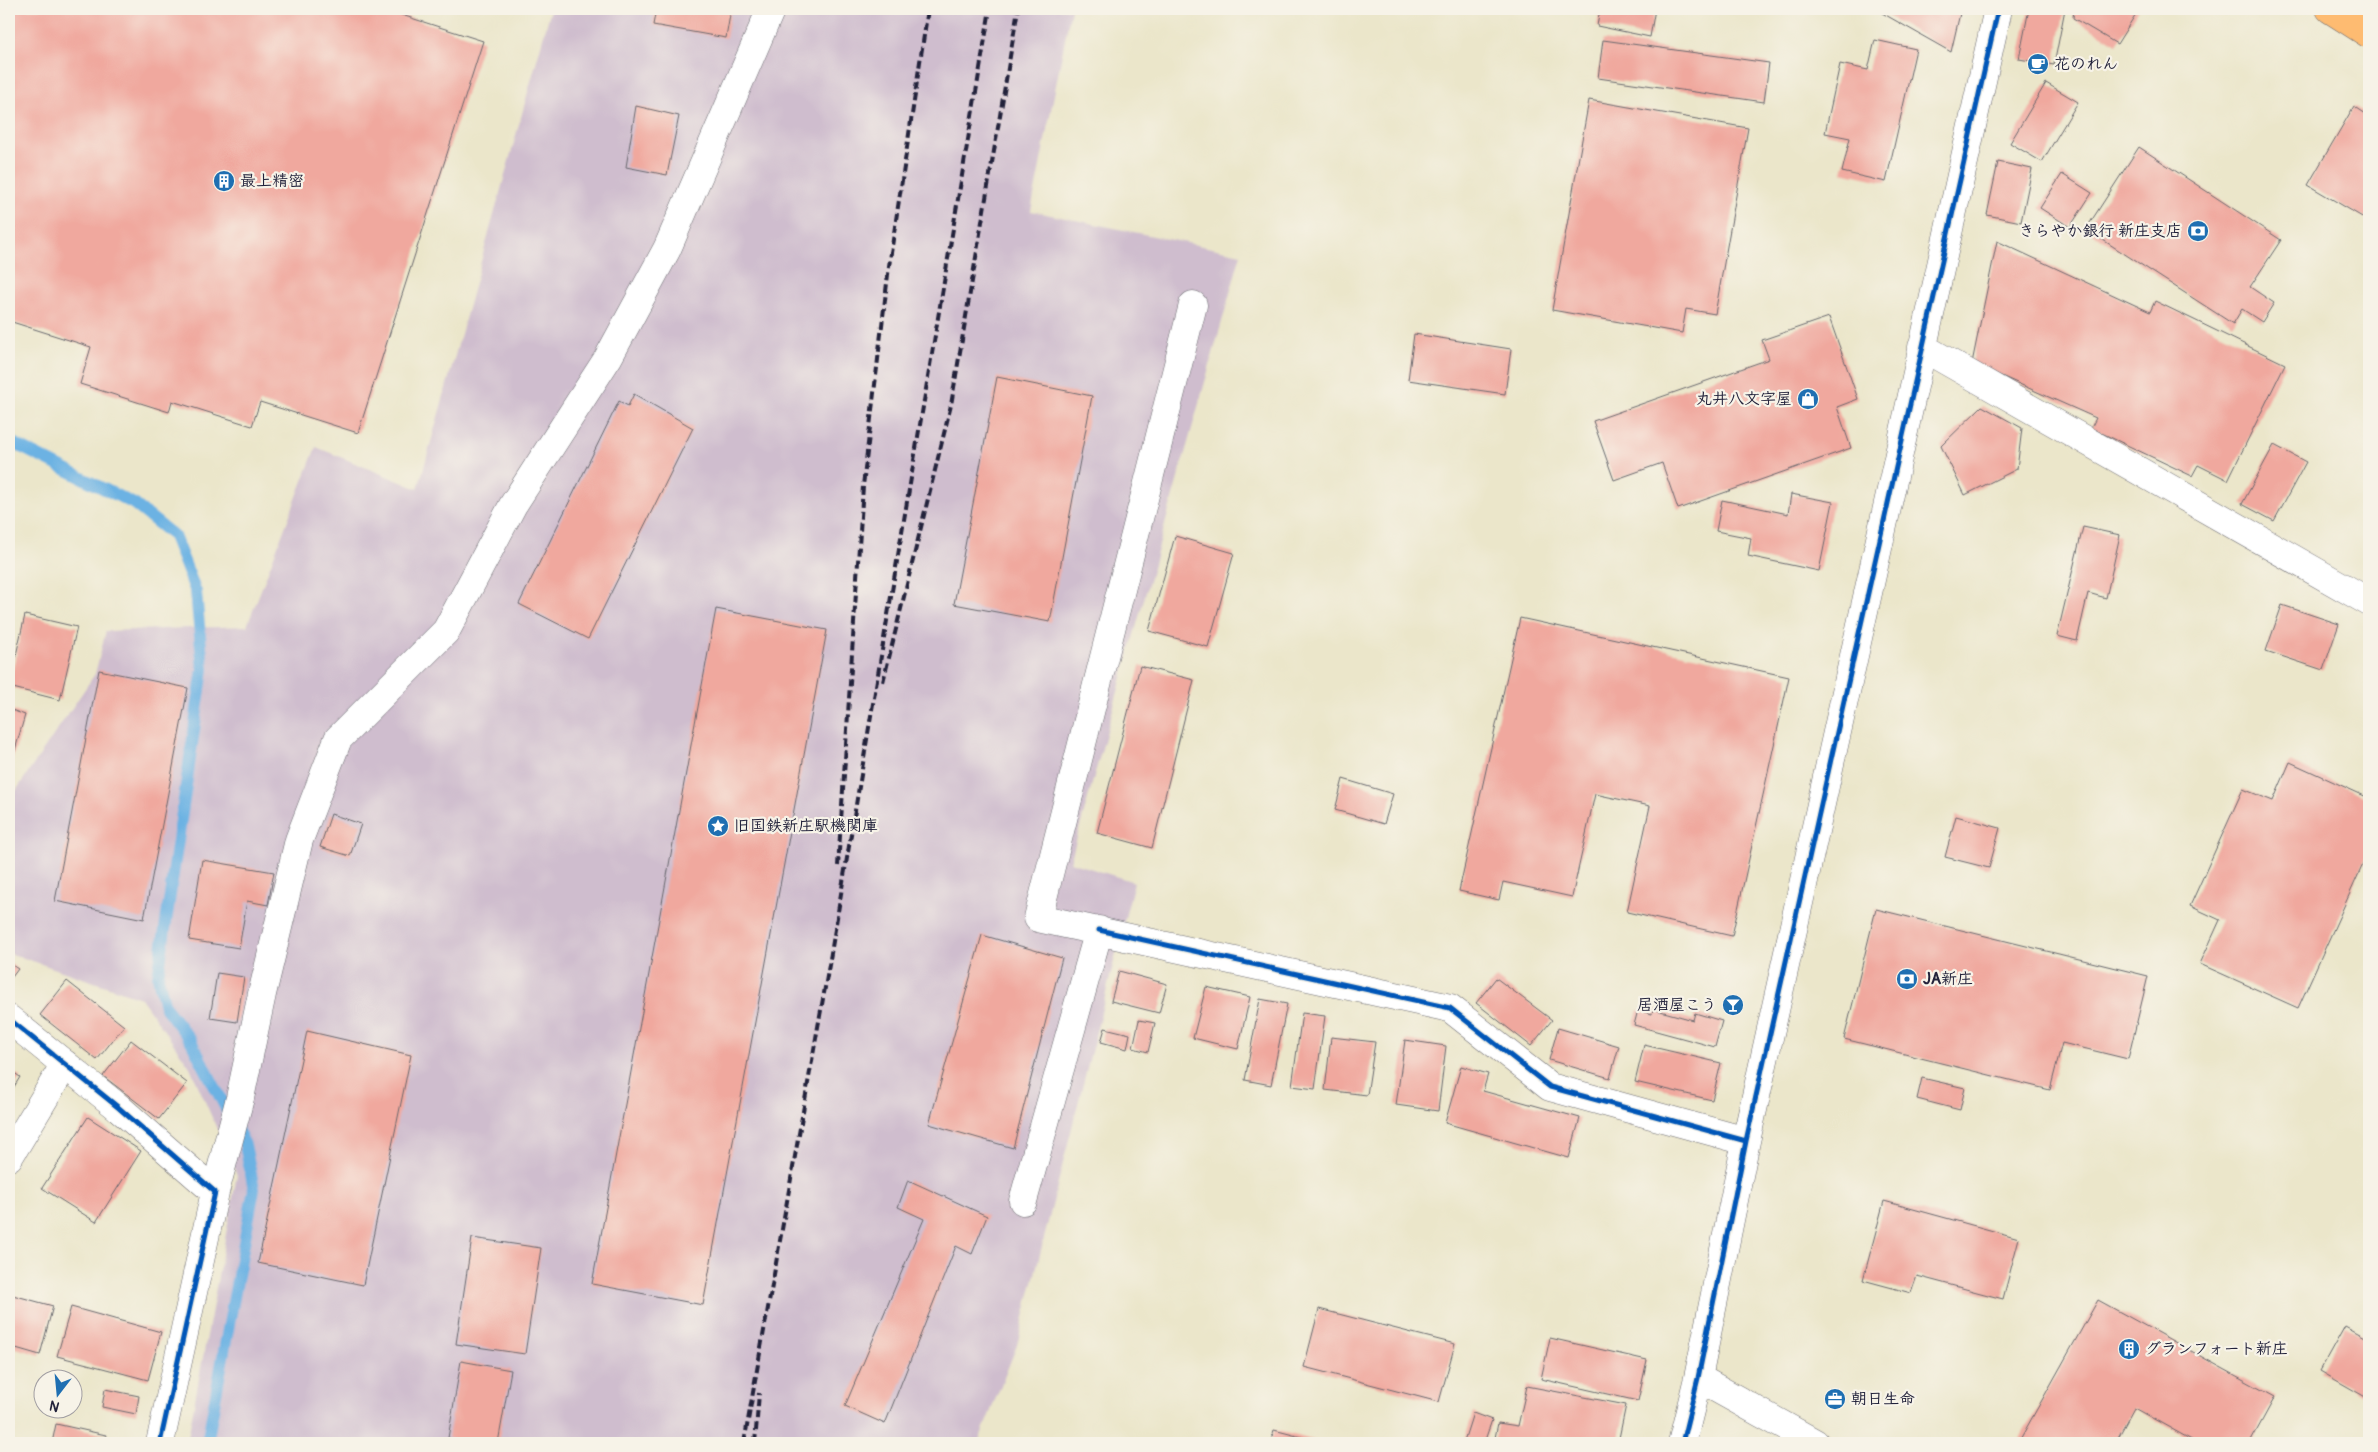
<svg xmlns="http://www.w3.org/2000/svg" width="2378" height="1452" font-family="Pangolin,'Klee One',sans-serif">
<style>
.industrial{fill:#cfbdce}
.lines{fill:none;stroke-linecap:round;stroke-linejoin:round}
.stream{stroke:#6cb2e3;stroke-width:12}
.building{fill:#f0a89e}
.minor-casing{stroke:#68676d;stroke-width:29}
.major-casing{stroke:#68676d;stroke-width:29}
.minor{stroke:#fff;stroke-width:28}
.major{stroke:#febb71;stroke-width:28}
.rail{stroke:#22223b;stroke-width:4;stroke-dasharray:8 4;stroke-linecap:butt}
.cycleway-casing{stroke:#f7f3e8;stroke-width:8}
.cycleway{stroke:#0057b8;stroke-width:5}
.labels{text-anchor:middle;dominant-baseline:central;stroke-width:4.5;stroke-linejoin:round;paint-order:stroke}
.poi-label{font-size:16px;font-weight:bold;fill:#22223b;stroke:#f7f3e8;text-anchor:start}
</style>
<rect width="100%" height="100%" fill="#f7f3e8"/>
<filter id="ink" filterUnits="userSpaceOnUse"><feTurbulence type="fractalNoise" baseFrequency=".02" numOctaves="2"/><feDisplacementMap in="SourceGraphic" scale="10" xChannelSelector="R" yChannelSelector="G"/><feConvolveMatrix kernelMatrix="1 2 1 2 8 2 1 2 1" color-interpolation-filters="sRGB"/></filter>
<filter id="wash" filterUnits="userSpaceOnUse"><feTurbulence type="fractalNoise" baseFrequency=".0096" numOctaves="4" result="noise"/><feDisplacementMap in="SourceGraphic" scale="20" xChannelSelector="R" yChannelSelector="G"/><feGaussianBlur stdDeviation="1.12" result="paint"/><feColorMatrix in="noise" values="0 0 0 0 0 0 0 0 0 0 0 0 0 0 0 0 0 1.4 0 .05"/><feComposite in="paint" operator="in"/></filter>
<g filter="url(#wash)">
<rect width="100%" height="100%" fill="#ebe6ca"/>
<!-- industrial -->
<path class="industrial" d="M 551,9 L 1071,9 L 1031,211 L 1241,254 L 1070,862 L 1134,882 L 1017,1345 L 978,1443 L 187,1443 L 237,1175 L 190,1067 L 141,998 L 9,953 L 9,801 L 95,674 L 106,631 L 247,626 L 316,447 L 418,489 Z"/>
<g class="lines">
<!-- stream -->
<path class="stream" d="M 9,441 L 134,504 L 174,536 L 196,592 L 203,669 L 158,977 L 165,1007 L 191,1041 L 245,1145 L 254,1189 L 207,1443"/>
</g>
<g id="blocks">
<!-- building -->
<path class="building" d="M 9,9 L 383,9 L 483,41 L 358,433 L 260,402 L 252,426 L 172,401 L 169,412 L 80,384 L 91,347 L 9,321 Z
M 656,9 L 731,9 L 726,38 L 653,25 Z
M 1600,9 L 1655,9 L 1650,37 L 1597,26 Z
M 1875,9 L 1961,9 L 1951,52 Z
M 2029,9 L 2065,9 L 2054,65 L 2019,59 Z
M 2074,9 L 2139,9 L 2117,44 L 2073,18 Z
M 1603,40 L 1769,63 L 1764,102 L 1598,78 Z
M 1875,40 L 1916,49 L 1886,182 L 1842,172 L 1850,138 L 1825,133 L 1840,64 L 1868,70 Z
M 2046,83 L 2078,102 L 2042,162 L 2010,143 Z
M 1589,100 L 1748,128 L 1715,314 L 1686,309 L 1682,333 L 1552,310 Z
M 636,106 L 679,116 L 667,175 L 626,167 Z
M 2354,106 L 2369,116 L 2369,221 L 2308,185 Z
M 2139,147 L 2281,240 L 2250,287 L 2274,303 L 2262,322 L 2242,309 L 2233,324 L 2086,229 Z
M 1998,162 L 2032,169 L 2021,222 L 1987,215 Z
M 2062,174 L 2092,193 L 2070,227 L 2040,208 Z
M 1997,241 L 2150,312 L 2155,301 L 2285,364 L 2228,480 L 2198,465 L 2192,476 L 2091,428 L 2096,418 L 1972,363 Z
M 1829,317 L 1858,399 L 1837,407 L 1851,448 L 1678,509 L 1662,463 L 1614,480 L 1593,421 L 1769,359 L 1762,340 Z
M 1414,334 L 1511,349 L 1505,394 L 1408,380 Z
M 997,377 L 1092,396 L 1050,622 L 954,604 Z
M 634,394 L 693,428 L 588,639 L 519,604 L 619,401 L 628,406 Z
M 1982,406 L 2022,428 L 2017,469 L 1965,495 L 1941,446 Z
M 2274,445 L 2306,462 L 2274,521 L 2242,504 Z
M 1791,494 L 1833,502 L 1819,571 L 1748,556 L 1751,538 L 1716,531 L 1722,500 L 1788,514 Z
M 2083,527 L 2120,535 L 2106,598 L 2088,593 L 2077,641 L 2057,636 Z
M 1175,536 L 1234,553 L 1208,647 L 1149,631 Z
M 2282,605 L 2339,624 L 2323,670 L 2266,651 Z
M 716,609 L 827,630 L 703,1305 L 592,1284 Z
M 25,615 L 77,627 L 60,700 L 9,687 Z
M 1520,618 L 1789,677 L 1732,936 L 1627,912 L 1650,806 L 1595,794 L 1572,897 L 1503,882 L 1499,900 L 1459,891 Z
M 1140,666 L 1194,680 L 1152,848 L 1097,833 Z
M 99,670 L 188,688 L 144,919 L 55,901 Z
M 9,709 L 25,715 L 13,757 L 9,755 Z
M 2290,762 L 2369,798 L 2369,851 L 2298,1008 L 2200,964 L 2220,920 L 2190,906 L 2243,789 L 2273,801 Z
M 1343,779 L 1393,794 L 1384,824 L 1335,810 Z
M 331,814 L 361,824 L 350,856 L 320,847 Z
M 1956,816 L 2000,828 L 1989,868 L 1945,857 Z
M 202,860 L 274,872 L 268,905 L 247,901 L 239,948 L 189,940 Z
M 1876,909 L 2148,976 L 2128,1059 L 2062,1043 L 2050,1090 L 1844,1039 Z
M 982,935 L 1062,958 L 1013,1148 L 929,1124 Z
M 9,963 L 18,969 L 9,981 Z
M 1119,971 L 1167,984 L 1159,1013 L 1111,1001 Z
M 217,973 L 244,977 L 237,1022 L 210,1018 Z
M 1496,978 L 1552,1020 L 1531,1046 L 1476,1003 Z
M 67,981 L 124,1026 L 97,1060 L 40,1015 Z
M 1206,987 L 1250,997 L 1238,1049 L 1193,1038 Z
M 1260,999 L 1287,1004 L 1271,1085 L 1245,1080 Z
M 1653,1009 L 1693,1020 L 1695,1013 L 1722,1021 L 1715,1047 L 1634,1025 L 1638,1010 L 1652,1014 Z
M 1302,1013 L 1325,1016 L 1315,1089 L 1292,1086 Z
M 1139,1020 L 1155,1023 L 1148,1052 L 1133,1048 Z
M 1105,1028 L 1130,1034 L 1127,1049 L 1101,1042 Z
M 1558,1028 L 1619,1046 L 1610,1078 L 1549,1060 Z
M 307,1031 L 411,1055 L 363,1285 L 258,1263 Z
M 1331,1037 L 1375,1042 L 1367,1095 L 1325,1090 Z
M 131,1040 L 187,1083 L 159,1119 L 103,1076 Z
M 1405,1040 L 1446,1046 L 1438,1111 L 1396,1105 Z
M 1644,1045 L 1721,1063 L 1712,1100 L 1635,1082 Z
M 1461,1066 L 1488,1074 L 1483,1091 L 1580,1118 L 1569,1158 L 1445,1123 Z
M 9,1069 L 20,1077 L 9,1095 Z
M 1922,1078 L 1965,1088 L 1960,1110 L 1917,1099 Z
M 88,1117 L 141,1151 L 96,1222 L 42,1188 Z
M 908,1180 L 987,1216 L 972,1254 L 956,1246 L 885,1424 L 845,1406 L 924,1219 L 898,1207 Z
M 1884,1201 L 2019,1238 L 2003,1299 L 1917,1276 L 1911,1293 L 1863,1280 Z
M 472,1238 L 541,1248 L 525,1354 L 456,1344 Z
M 9,1294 L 53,1306 L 40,1355 L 9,1346 Z
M 2098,1300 L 2275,1397 L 2250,1443 L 2197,1443 L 2134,1408 L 2115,1443 L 2018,1443 Z
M 71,1307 L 161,1332 L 148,1380 L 57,1356 Z
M 1319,1309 L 1455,1344 L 1439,1402 L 1304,1367 Z
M 2345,1326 L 2369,1339 L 2369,1399 L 2320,1371 Z
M 1550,1338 L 1647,1360 L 1638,1401 L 1541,1379 Z
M 461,1361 L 511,1370 L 498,1443 L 473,1443 L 448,1438 Z
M 1527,1386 L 1626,1405 L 1618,1443 L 1494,1443 L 1498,1423 L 1518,1426 Z
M 105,1389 L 139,1396 L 136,1414 L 102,1407 Z
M 1473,1413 L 1492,1420 L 1484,1443 L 1464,1441 Z
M 56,1424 L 106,1435 L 104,1443 L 52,1443 Z
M 1274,1430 L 1324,1443 L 1270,1443 Z"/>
</g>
</g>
<g filter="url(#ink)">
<use href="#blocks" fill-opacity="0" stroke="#68676d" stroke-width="1"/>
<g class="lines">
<!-- minor casing -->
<g class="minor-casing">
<path id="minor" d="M 1193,305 L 1038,918 L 1450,1008 L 1550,1087 L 1746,1141
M 1922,347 L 2369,602
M 9,1019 L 119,1108 L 215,1192 L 160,1443
M 9,1157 L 65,1064
M 215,1192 L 240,1098 L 262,994 L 299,840 L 338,739 L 446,631 L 513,505 L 608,358 L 667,249 L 771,9
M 1023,1201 L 1099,930
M 1698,1378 L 1815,1443
M 1682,1443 L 1698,1378 L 1746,1141 L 1998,9"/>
</g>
<!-- major casing -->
<g class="major-casing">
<path id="major" d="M 2330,9 L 2369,34"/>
</g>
<!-- minor -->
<use href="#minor" class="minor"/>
<!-- major -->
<use href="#major" class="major"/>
<!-- rail -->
<path class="rail" d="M 883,682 L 951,405 L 1018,9
M 838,866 L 863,486 L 889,266 L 928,9
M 744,1443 L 829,965 L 990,9
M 755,1443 L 759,1393"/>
<!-- cycleway casing -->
<g class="cycleway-casing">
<path id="cycleway" d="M 1099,930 L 1450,1008 L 1550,1087 L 1746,1141
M 9,1019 L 119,1108 L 215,1192 L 160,1443
M 1682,1443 L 1698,1378 L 1746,1141 L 1998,9"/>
</g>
<!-- cycleway -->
<use href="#cycleway" class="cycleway"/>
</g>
</g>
<!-- icons -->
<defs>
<g id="cafe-disc" transform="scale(1.125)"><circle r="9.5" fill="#1f6fb2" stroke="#f7f3e8"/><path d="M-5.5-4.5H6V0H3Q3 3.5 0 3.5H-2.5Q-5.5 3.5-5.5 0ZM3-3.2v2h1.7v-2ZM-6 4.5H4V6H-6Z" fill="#fff"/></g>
<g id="building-disc" transform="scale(1.125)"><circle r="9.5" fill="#1f6fb2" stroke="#f7f3e8"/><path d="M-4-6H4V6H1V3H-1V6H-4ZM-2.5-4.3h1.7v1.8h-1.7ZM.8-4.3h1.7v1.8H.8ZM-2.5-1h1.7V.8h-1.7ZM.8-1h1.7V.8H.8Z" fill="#fff"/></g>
<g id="bank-disc" transform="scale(1.125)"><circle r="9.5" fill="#1f6fb2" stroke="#f7f3e8"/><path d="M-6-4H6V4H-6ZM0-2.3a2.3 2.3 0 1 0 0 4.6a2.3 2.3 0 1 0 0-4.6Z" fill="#fff"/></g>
<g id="shop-disc" transform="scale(1.125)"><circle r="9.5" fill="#1f6fb2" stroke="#f7f3e8"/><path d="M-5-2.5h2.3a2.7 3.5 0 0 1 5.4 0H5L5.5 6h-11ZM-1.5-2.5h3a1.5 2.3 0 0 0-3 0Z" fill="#fff"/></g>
<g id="sight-disc" transform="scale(1.125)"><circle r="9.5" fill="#1f6fb2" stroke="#f7f3e8"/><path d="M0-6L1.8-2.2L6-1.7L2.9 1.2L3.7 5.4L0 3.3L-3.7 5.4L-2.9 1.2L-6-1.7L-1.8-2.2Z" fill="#fff"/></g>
<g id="bar-disc" transform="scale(1.125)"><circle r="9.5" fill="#1f6fb2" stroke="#f7f3e8"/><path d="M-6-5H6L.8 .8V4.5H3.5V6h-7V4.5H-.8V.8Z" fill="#fff"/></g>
<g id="office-disc" transform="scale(1.125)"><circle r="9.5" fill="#1f6fb2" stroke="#f7f3e8"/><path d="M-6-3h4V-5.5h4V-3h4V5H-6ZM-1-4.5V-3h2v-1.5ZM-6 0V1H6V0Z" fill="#fff"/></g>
</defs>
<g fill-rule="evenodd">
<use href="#cafe-disc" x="2038" y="64"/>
<use href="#building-disc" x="224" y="181"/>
<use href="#bank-disc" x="2198" y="231"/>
<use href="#shop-disc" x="1808" y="399"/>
<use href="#sight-disc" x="718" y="826"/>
<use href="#bank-disc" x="1907" y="979"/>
<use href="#bar-disc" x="1733" y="1005"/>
<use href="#building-disc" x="2129" y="1349"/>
<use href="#office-disc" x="1835" y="1399"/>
</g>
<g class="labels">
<!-- poi labels -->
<g class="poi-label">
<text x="2054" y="64">花のれん</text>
<text x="240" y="181">最上精密</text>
<text x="2182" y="231" text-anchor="end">きらやか銀行 新庄支店</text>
<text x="1792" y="399" text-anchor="end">丸井八文字屋</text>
<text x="734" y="826">旧国鉄新庄駅機関庫</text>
<text x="1923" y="979">JA新庄</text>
<text x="1717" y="1005" text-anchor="end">居酒屋こう</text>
<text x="2145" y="1349">グランフォート新庄</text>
<text x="1851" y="1399">朝日生命</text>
</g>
</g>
<!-- margin -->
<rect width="2378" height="1452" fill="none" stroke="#f7f3e8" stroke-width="30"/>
<!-- north arrow -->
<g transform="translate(58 1394) rotate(196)"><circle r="24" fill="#f7f3e8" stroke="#a29fa3"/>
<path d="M0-4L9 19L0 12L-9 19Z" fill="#1f6fb2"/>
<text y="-8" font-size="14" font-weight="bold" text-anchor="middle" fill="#22223b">N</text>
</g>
</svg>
